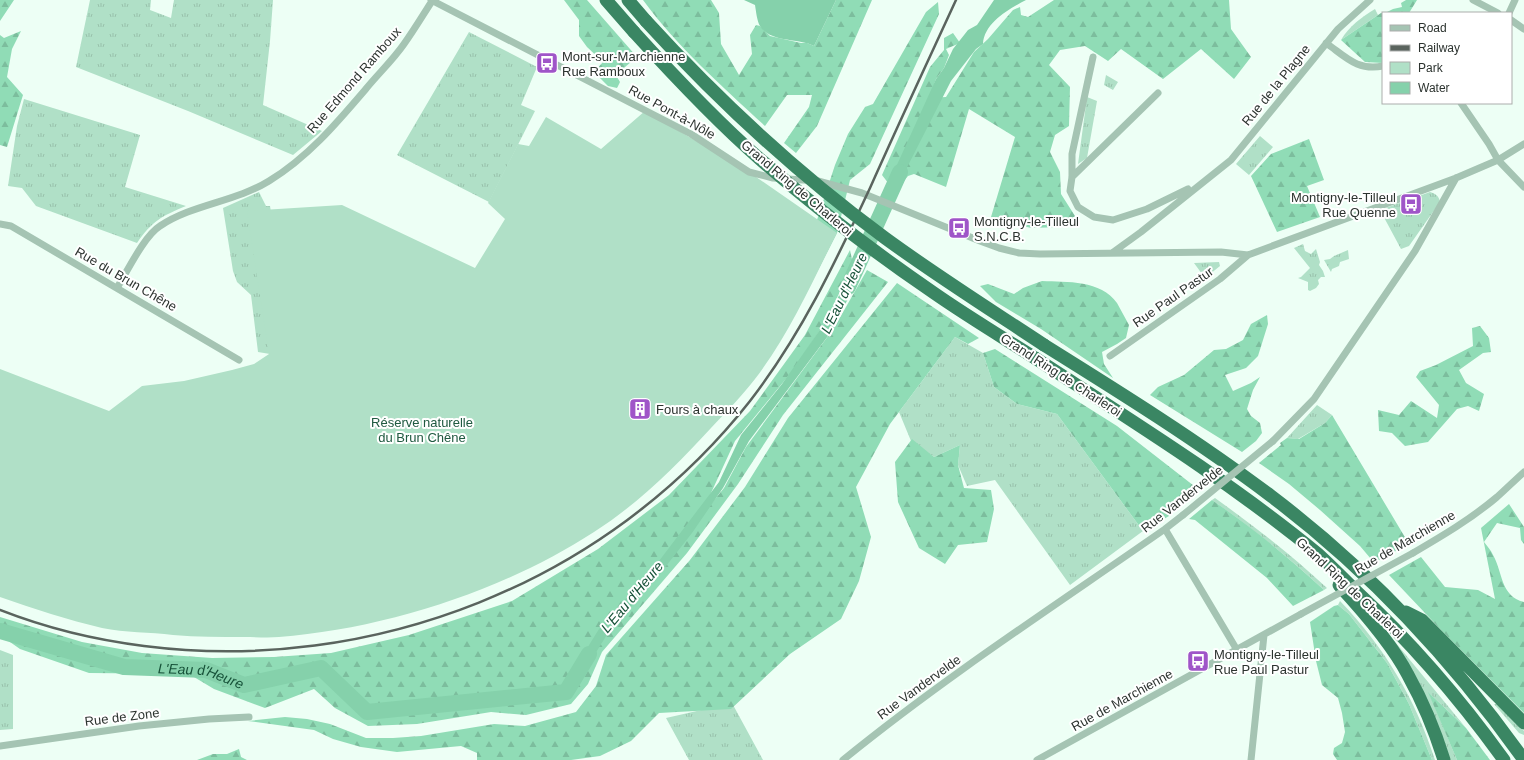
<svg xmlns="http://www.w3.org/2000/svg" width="1524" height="760" font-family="Arial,sans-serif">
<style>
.grass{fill:url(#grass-tufts)}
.forest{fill:url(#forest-firs)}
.park{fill:#b0e0c7}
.water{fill:#85d1ab}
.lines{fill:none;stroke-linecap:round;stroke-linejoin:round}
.river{stroke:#85d1ab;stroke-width:16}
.minor{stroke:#a5c4b3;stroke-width:7}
.motorway{stroke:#3a8663;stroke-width:13}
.rail{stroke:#5a645e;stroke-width:2.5}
.minor-bridge{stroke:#a5c4b3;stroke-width:7}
.motorway-bridge{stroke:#3a8663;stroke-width:13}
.labels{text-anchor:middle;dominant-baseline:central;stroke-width:4;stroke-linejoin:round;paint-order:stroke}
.poi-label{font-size:13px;fill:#2c332f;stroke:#fff;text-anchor:start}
.street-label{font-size:13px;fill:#2c332f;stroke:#fff}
.park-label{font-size:13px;fill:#205a41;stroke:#fff}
.water-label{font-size:14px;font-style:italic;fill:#165138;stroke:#fff}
</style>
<defs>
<pattern id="grass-tufts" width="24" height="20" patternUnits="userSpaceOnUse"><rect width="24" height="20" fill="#b0e0c7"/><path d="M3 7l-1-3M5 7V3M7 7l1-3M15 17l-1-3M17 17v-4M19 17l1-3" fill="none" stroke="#98c1ab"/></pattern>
<pattern id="forest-firs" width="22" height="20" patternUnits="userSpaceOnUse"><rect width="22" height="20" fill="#90dcb6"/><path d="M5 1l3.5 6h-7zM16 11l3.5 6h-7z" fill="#7cbd9d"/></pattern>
</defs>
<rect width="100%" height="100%" fill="#edfff5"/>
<!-- grass -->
<path class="grass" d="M 90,0 L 151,0 L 150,10 L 171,18 L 174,0 L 273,0 L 270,41 L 263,105 L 322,131 L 293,155 L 188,111 L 76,67 Z
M 1375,9 L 1378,15 L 1341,40 C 1349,26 1362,17 1375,9 Z
M 469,32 L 537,67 L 521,105 L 535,111 L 489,202 L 397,155 Z
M 1106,75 L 1118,82 L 1113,90 L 1104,85 Z
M 1087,97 L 1097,101 L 1087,158 L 1078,164 Z
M 24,99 L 140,135 L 125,187 L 186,206 C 162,216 152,221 137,243 L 36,206 L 22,188 L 8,186 L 17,126 Z
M 1260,136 L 1273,147 L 1249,175 L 1236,164 Z
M 259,192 L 266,206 L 270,206 L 283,285 L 270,354 L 258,352 L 251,295 L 237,282 L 233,271 L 223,208 Z
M 1430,192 C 1436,194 1439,196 1440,202 L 1409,246 L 1401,249 L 1380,210 Z
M 1303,244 L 1305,251 L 1311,254 L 1316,249 L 1320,262 L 1319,265 L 1323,271 L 1325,277 L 1321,277 L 1318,280 L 1319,284 L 1316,288 L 1310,291 L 1308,290 L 1308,282 L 1298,278 L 1301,277 L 1310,268 L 1294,248 Z
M 1348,250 L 1349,259 L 1340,262 L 1339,266 L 1332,269 L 1331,272 L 1324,260 L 1330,259 L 1334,256 Z
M 1219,262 L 1220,266 L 1205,278 L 1194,263 Z
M 955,337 L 983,353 L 994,387 L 1017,404 L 1057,414 L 1143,531 L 1070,585 L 995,480 L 967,486 L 958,465 L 960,445 L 934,457 L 911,441 L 899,412 Z
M 1317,405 L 1332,415 L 1325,423 L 1298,439 L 1287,438 Z
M 1215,498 C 1254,526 1292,555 1327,588 L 1324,590 C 1289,558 1252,528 1212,500 Z
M 1340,601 C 1385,648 1415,698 1435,760 L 1432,760 L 1409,704 L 1387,663 L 1349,614 L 1338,605 Z
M 1391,637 L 1466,728 L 1429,693 L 1457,760 L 1450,760 Z
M 0,650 L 13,655 L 13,729 L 0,730 Z
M 732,703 L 763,760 L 689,760 L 666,718 Z
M 1494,704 L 1497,704 L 1524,731 L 1524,735 L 1519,733 Z"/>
<!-- forest -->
<path class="forest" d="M 0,0 L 14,0 L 0,21 Z
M 564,0 L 587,0 L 637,57 L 619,72 L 617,77 L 620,82 L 617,88 L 608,86 L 594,72 L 603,62 L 587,47 L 579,36 L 579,20 Z
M 643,0 L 711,0 L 719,13 L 721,44 L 739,75 L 752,54 L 750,35 L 756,25 L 760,26 L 770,36 L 801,43 L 807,43 L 814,46 L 836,0 L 872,0 L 817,126 L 796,153 L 784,143 L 809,107 L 812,95 L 787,95 L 765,126 C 722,86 678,48 643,0 Z
M 1054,0 L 1229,0 L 1231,29 L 1251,57 L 1234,79 L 1201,49 L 1163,79 L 1121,49 L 1108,61 L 1085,46 L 1060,50 L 1049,65 L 1070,87 L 1069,126 L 1055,135 L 1050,152 L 1060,172 L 1061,194 L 1075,216 L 1063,227 L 1031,228 L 991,217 L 1015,137 L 969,109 L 946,187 L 914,174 L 908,176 L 895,192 L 882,175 L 930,67 L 944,50 L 944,38 L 953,33 L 960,43 L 946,49 L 949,55 L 944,68 L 936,79 L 929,98 L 946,97 L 974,52 L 988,39 L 1013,10 L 1020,7 L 1021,15 L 1028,17 Z
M 1406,0 L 1417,0 L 1409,13 L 1385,13 L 1393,9 L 1402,7 L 1401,3 Z
M 938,2 L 939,14 L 870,164 L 850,180 L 837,233 L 799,307 L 816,223 L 835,165 L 848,134 L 865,107 L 873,104 L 926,12 Z
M 1381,13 L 1383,13 L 1382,29 L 1383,30 L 1383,63 L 1365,62 L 1341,40 Z
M 21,31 L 12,49 L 7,77 L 23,95 L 7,147 L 0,145 L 0,35 L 4,38 Z
M 1309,139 L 1324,180 L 1307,186 L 1320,217 L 1277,232 L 1251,176 L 1271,154 Z
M 850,250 L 853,264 L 826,321 L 794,369 L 735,441 L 699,519 L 724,488 L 746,447 L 834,328 L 867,270 L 888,282 L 783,415 L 738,484 L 687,553 L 602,652 L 588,684 L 571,704 L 526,715 L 491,712 L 417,724 L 368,726 L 335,708 L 314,689 L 265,708 L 214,689 L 189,674 L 89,673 L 20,649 L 0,635 L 0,617 L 82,642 L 142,653 L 212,658 L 274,657 L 331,653 L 409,635 L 512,601 L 598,549 L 669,495 L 750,411 L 805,335 Z
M 1042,281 C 1067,282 1101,280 1117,303 C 1121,310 1125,318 1129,325 L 1126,338 L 1117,344 L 1102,352 L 1104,364 L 1113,378 L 1041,329 L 996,302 L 980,286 L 988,284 L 1014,294 L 1023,288 Z
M 897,283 L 979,338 L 968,344 L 955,337 L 890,424 L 856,487 L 871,537 L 859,581 L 841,619 L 790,654 L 731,709 L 659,713 L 631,741 L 600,756 L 571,760 L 477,760 L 477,753 L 461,746 L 397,752 L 361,747 L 333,739 L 314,730 L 248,721 L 285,717 L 307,719 L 330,724 L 366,738 L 393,738 L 421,736 L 494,724 L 525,726 L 576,712 L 596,686 L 606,655 L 690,560 L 745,487 L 788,418 Z
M 1267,315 L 1268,324 L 1258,356 L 1246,368 L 1225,375 L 1233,391 L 1251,383 L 1260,377 L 1253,390 L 1247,409 L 1251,416 L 1260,423 L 1262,433 L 1256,441 L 1242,452 L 1150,395 L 1158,387 L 1184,375 L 1214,350 L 1226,349 L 1243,340 L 1251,324 Z
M 1480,326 L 1489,338 L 1491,352 L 1483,353 L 1459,370 L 1466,383 L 1484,394 L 1479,411 L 1468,406 L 1457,409 L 1428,442 L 1405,446 L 1392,433 L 1379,431 L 1378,410 L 1399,415 L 1411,401 L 1437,418 L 1439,405 L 1416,377 L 1420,371 L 1436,365 L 1473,346 L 1472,328 Z
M 995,349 L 1117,426 L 1198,489 L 1169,516 L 1143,531 L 1057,414 L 1017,404 L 994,387 L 983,353 Z
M 1332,415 L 1409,544 L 1377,561 L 1371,559 L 1360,546 L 1320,510 L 1289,484 L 1259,463 L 1281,445 L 1280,443 L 1287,438 L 1299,439 L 1325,423 Z
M 912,439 L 934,457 L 960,445 L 958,465 L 964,488 L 991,490 L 994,509 L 987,542 L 958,545 L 945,564 L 919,548 L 898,502 L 895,462 Z
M 1212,500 C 1252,527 1289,558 1324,590 L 1293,606 L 1267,578 L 1195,520 L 1189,519 Z
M 1509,504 L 1524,527 L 1524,544 L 1521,540 L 1520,528 L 1497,523 L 1484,542 C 1487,546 1491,550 1493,555 C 1503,572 1500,596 1524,602 L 1524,713 L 1443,632 L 1389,575 L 1421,557 L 1445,587 L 1478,590 L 1495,599 L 1481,528 Z
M 1338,605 L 1349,614 L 1387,663 L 1409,704 L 1432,760 L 1337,760 L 1333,754 L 1334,748 L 1342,743 L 1345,732 L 1342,713 L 1338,698 L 1322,685 L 1316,661 L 1310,622 L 1334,606 Z
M 1428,692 L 1466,728 L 1490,760 L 1457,760 Z
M 239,749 L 241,757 L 247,760 L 197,760 L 213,754 L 227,754 Z"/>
<!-- park -->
<path class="park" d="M 645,111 L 749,172 L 837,233 C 812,282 789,335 755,379 C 742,396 726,412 711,428 C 676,466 638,504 594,532 C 505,590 385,629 279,637 C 268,638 255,637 244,637 C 220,637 197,637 173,635 C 150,632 125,633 102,628 C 68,620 34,609 0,597 L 0,369 L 109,411 L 142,386 L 184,381 L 232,370 L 254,364 L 269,354 L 247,211 L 342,205 L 475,268 L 505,219 L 488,203 L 518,144 L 529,146 L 546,117 L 601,149 Z"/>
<!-- water -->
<path class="water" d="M 744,0 L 836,0 L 814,46 C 799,38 770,43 760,26 C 757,21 756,11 755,5 Z
M 994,0 L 1026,0 C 1009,9 984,23 983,44 L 976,49 L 951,81 L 894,193 L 886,189 L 936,79 L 944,68 L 953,49 L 968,30 L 977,25 Z
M 854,266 L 862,269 L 834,328 L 749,441 L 723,488 L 692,533 L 659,575 L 608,633 L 582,675 L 573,671 L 599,629 L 659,561 L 719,482 L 741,435 L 782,384 L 826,321 Z"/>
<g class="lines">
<!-- river -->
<g class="river">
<path d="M 848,287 L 900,172"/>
<path id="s1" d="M 0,631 L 124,667 L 206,670 L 244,685 L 321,668 L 367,712 L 566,692 L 589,654"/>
</g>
<!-- minor -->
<path class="minor" d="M 431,0 L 691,134 L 749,172 L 773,178 L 818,181 L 862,193 L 980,241 L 999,248 L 1019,253 L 1040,254 L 1221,252 L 1248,255 L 1456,178 L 1498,160 L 1524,144
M 1473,0 L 1498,13
M 1509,13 L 1515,0
M 1511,20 L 1524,29
M 1326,43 C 1346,57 1357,71 1383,66
M 1093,57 L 1072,154 L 1072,177 L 1070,191 L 1078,207 L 1094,217 L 1113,220 L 1147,209 L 1188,189
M 1461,103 L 1489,144 L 1498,160 L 1524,187
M 1072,177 L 1158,93
M 0,224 L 11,226 L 239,360
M 1112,253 L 1141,232 L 1231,160 L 1338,29 L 1370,0
M 117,288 C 127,272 144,236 160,226 C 193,204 235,202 269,181 C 307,158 336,124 365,90 C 377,75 393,60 404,44 C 414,30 423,15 432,1
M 1110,356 L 1220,279 L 1248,255
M 1273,441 L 1314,399 L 1415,251 L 1456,178
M 1165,529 L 1237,650
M 1413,553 C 1442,536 1471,519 1497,497 C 1506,489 1515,480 1524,472
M 0,746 L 139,726 L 209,719 L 249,717
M 843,760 C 945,677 1056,605 1165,529 L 1183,515
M 1037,760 L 1301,614
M 1251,760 L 1264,635"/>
<!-- motorway -->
<path class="motorway" d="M 606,0 L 634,32
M 628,0 L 646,21
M 1044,345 C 1121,393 1198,441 1271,496 C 1369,570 1453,660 1524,760
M 1035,358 C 1132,421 1229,481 1318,554 C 1331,566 1344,579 1356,591 C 1411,642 1460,699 1504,760
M 1339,585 C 1363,611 1392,644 1408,675 C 1423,702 1435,731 1444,760
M 1406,612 L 1422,620 L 1524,723"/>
<!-- rail -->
<path class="rail" d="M 0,610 C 46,628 95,640 144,646 C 372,675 607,583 750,401 C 801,335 835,263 870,188 C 898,125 927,63 956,0"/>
<!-- minor-bridge -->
<path class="minor-bridge" d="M 1183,515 L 1273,441
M 1301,614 L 1413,553"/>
<!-- motorway-bridge -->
<path class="motorway-bridge" d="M 646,21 C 719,101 798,174 885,238 C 937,276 991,310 1044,345
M 634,32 C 674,76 716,121 761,160 C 816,208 874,252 934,293 C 967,316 1002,337 1035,358"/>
</g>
<!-- icons -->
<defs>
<g id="bus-square" transform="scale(1.15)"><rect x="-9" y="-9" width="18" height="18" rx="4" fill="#9f55c8" stroke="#fff"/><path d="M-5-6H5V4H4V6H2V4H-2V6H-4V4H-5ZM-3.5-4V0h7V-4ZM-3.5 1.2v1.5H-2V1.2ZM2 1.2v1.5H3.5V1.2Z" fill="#fff"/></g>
<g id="building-square" transform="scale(1.15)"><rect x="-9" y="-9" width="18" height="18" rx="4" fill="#9f55c8" stroke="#fff"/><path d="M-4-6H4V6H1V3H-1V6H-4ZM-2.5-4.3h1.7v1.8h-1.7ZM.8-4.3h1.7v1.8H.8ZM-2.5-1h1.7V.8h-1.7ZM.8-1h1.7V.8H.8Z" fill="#fff"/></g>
</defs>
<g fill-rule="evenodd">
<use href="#bus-square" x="547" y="63"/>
<use href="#bus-square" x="1411" y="204"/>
<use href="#bus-square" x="959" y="228"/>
<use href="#building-square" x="640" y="409"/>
<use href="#bus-square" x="1198" y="661"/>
</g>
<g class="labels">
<!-- poi labels -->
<g class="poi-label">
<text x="562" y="56">Mont-sur-Marchienne<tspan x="562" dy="15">Rue Ramboux</tspan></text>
<text x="1396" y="197" text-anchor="end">Montigny-le-Tilleul<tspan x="1396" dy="15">Rue Quenne</tspan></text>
<text x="974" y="221">Montigny-le-Tilleul<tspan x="974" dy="15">S.N.C.B.</tspan></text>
<text x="656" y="409">Fours à chaux</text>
<text x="1214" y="654">Montigny-le-Tilleul<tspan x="1214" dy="15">Rue Paul Pastur</tspan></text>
</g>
<!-- street labels -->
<g class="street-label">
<text transform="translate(354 80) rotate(-49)">Rue Edmond Ramboux</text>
<text transform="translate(1276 85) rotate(-51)">Rue de la Plagne</text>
<text transform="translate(672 112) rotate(29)">Rue Pont-à-Nôle</text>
<text transform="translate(797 188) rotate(40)">Grand Ring de Charleroi</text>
<text transform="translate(126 279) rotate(30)">Rue du Brun Chêne</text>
<text transform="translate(1173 297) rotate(-35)">Rue Paul Pastur</text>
<text transform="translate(1061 375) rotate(33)">Grand Ring de Charleroi</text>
<text transform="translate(1182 499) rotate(-38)">Rue Vandervelde</text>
<text transform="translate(1405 542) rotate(-30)">Rue de Marchienne</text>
<text transform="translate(1350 588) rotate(43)">Grand Ring de Charleroi</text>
<text transform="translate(919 687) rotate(-36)">Rue Vandervelde</text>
<text transform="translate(1122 700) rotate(-29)">Rue de Marchienne</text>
<text transform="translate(122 717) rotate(-7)">Rue de Zone</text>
</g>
<!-- park labels -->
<g class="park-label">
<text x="422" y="422">Réserve naturelle<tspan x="422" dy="15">du Brun Chêne</tspan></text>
</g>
<!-- water labels -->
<g class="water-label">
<text transform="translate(844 293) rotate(-64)">L'Eau d'Heure</text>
<text transform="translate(632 597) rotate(-50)">L'Eau d'Heure</text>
<text stroke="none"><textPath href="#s1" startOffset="207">L'Eau d'Heure</textPath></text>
</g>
</g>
<!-- legend -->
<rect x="1382" y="12" width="130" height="92" fill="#ffffff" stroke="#abadac"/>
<rect x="1390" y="25" width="20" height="6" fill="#a5c4b3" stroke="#abadac"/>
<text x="1418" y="32" font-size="12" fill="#2c332f">Road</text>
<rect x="1390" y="45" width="20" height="6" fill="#5a645e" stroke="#abadac"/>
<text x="1418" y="52" font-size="12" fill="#2c332f">Railway</text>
<rect x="1390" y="62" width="20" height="12" fill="#b0e0c7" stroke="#abadac"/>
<text x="1418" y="72" font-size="12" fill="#2c332f">Park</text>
<rect x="1390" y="82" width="20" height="12" fill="#85d1ab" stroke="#abadac"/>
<text x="1418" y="92" font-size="12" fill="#2c332f">Water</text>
</svg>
